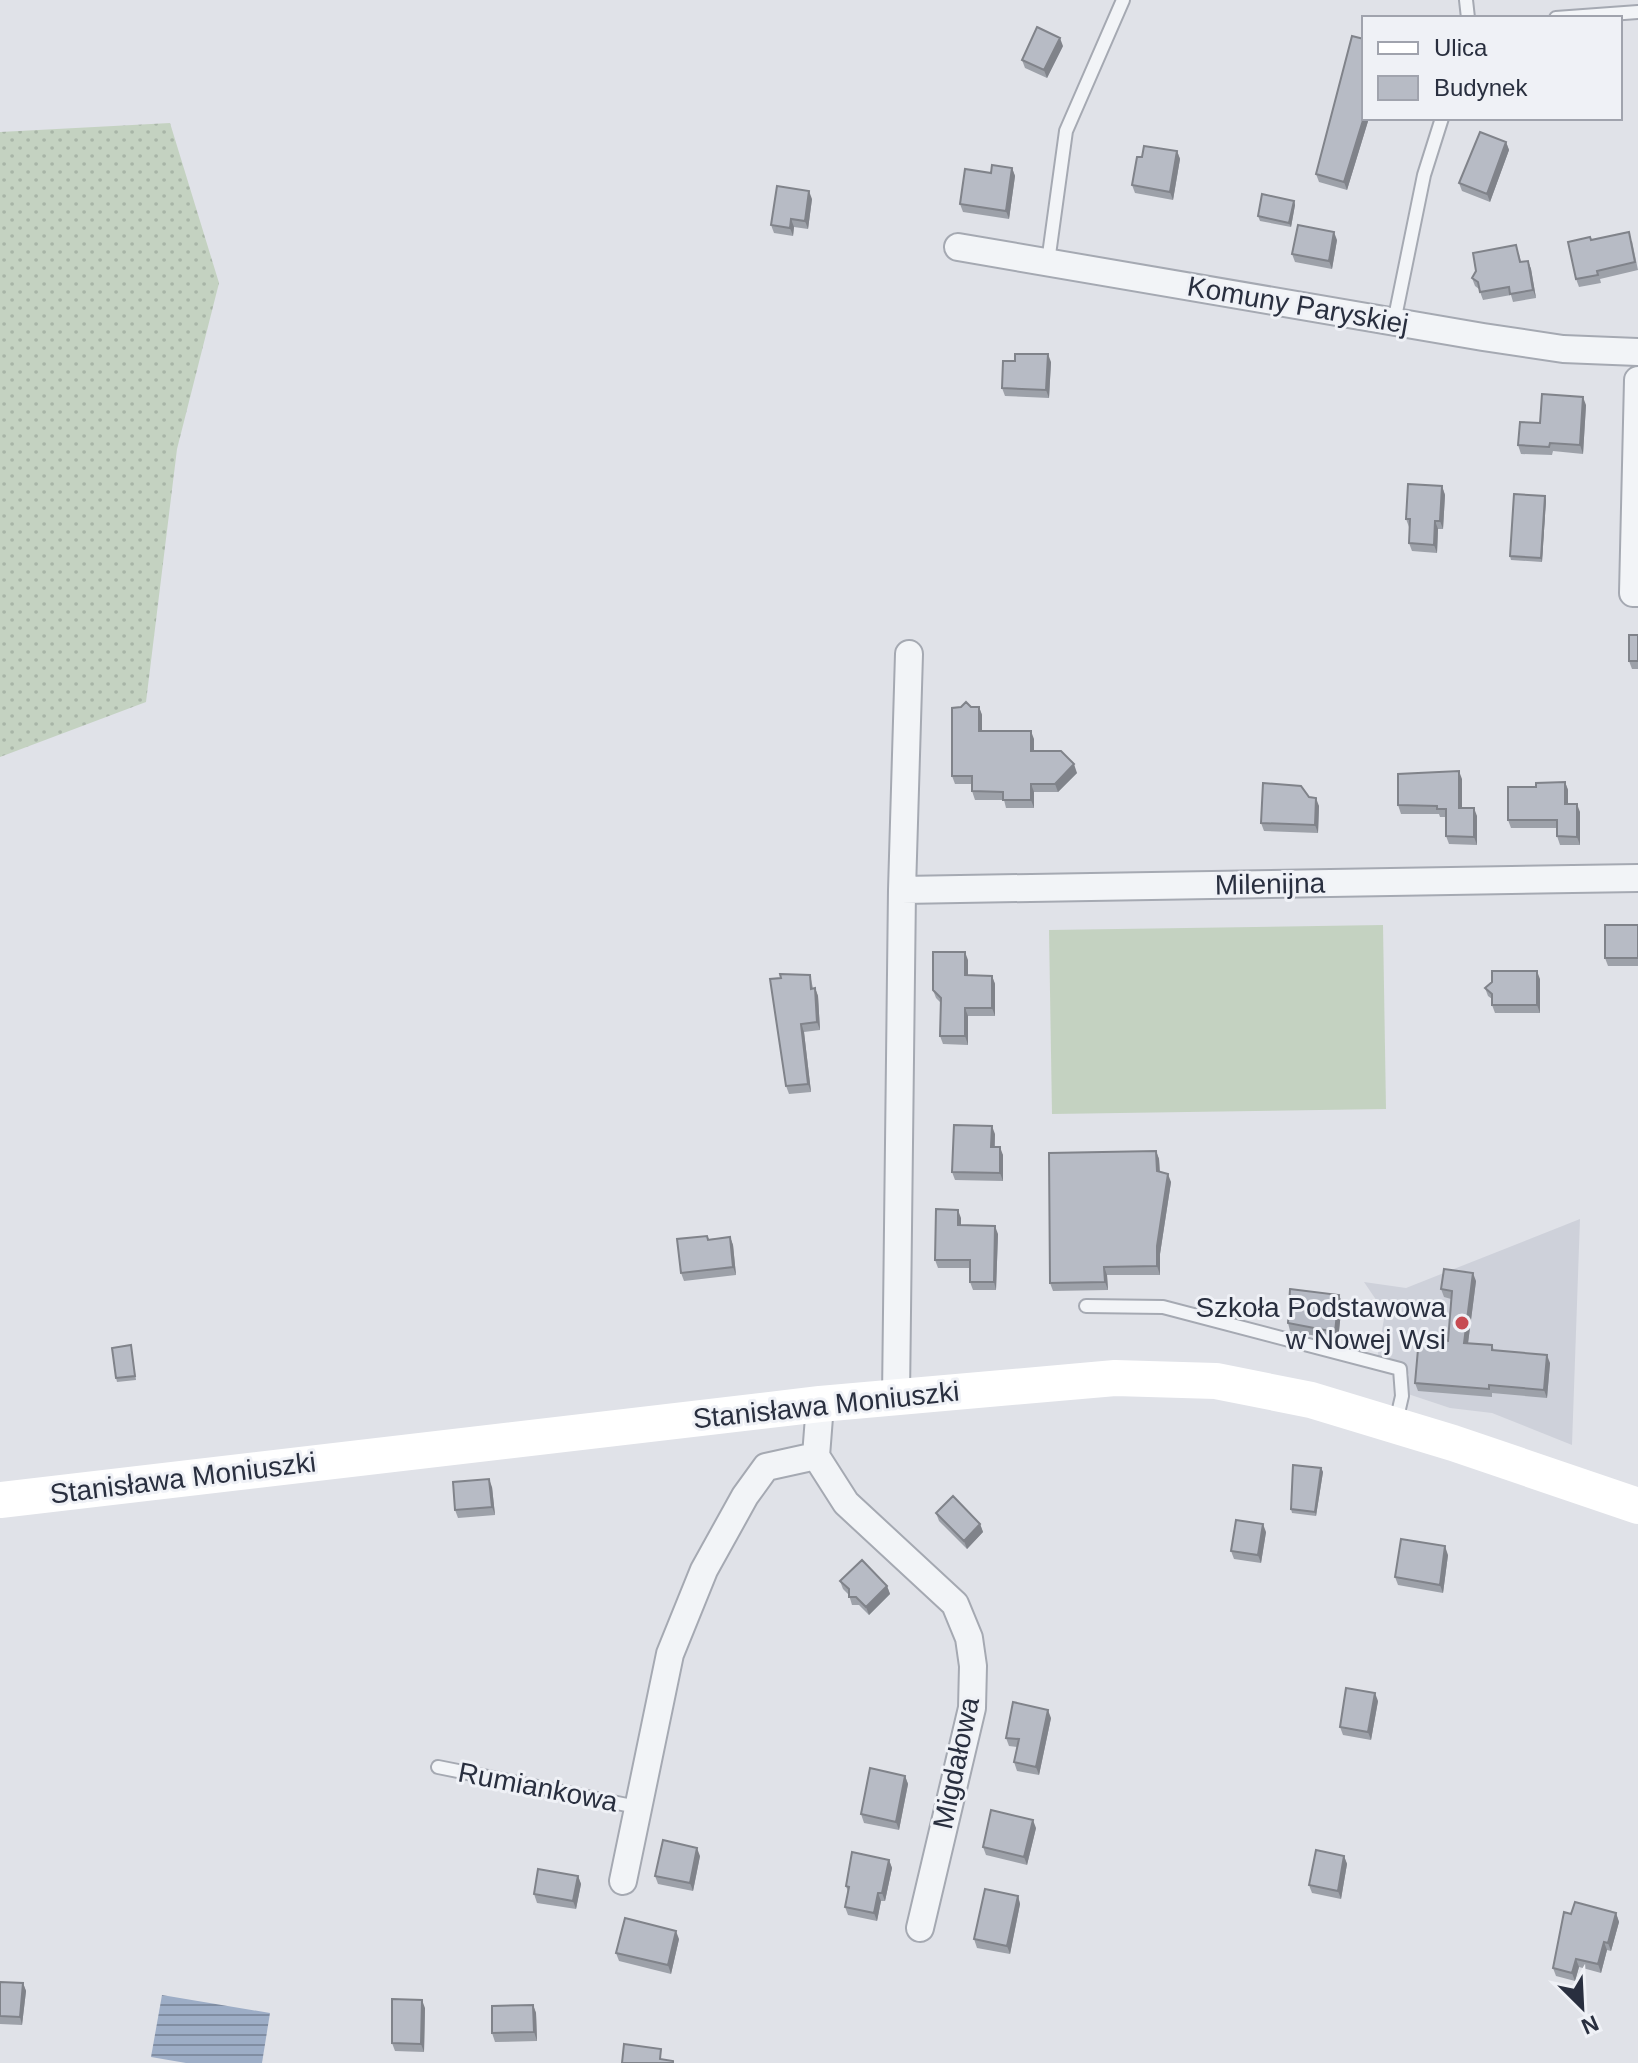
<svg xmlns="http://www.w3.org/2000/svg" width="1638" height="2063" font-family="Helvetica,sans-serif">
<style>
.built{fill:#ced1da}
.grass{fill:url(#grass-dots)}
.pitch{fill:#c4d2c1}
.water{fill:url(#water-rules)}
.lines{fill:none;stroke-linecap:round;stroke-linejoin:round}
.lane-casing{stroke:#a5a9b2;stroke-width:16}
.street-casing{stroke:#a5a9b2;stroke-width:30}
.lane{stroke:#f2f4f7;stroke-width:12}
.street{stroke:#f2f4f7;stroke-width:26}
.secondary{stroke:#fff;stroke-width:36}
.wall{fill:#9da1a9}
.shaded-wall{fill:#80838a}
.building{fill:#b7bbc5;stroke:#80838a;stroke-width:2}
.poi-dot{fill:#c74b52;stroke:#eff1f6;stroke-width:3}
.labels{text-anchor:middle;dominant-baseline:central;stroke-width:6;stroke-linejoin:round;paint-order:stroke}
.street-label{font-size:28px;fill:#292f3f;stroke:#eff1f6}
.poi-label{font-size:28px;fill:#292f3f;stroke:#eff1f6;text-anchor:end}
</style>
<defs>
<pattern id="grass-dots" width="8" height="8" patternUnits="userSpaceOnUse" patternTransform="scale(2)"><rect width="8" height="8" fill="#c4d2c1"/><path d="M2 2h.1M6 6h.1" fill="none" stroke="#a8b5a7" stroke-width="1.8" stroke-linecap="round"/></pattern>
<pattern id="water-rules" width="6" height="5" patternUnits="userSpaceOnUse" patternTransform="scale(2)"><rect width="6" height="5" fill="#9dadc6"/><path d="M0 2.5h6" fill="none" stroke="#808da2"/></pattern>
</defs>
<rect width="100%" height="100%" fill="#e0e2e8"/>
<!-- built -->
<path class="built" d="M 1580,1219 L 1572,1445 L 1492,1413 L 1450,1408 L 1405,1393 L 1409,1374 L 1377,1359 L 1385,1313 L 1364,1282 L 1406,1288 Z"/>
<!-- grass -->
<path class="grass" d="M 170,123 L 219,283 L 177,449 L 146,702 L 0,757 L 0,132 Z"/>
<!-- pitch -->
<path class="pitch" d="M 1383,925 L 1386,1109 L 1052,1114 L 1049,930 Z"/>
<!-- water -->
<path class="water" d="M 162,1995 L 270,2013 L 262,2063 L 186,2063 L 151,2057 Z"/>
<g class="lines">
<!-- lane casing -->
<g class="lane-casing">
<path id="lane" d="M 1466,0 L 1468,18
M 1556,18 L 1638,12
M 1048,262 L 1066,131 L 1123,0
M 1394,322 L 1424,175 L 1442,118
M 1086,1306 L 1163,1307 L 1400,1369 L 1402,1396 L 1396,1422
M 438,1767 L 637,1807"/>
</g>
<!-- street casing -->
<g class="street-casing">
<path id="street" d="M 958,247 L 1483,337 L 1563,349 L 1638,352
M 1638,380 L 1633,593 L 1638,593
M 902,890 L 1638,878
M 896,1397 L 902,890 L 909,654
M 820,1404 L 816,1456 L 846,1503 L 955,1604 L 969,1638 L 973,1666 L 972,1708 L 920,1928
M 623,1881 L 670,1654 L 704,1570 L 745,1496 L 766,1467 L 816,1456"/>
</g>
<!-- lane -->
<use href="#lane" class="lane"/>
<!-- street -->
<use href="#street" class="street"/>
<!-- secondary -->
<path class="secondary" d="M 0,1500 L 820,1404 L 1115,1378 L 1216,1381 L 1311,1400 L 1453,1443 L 1638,1506"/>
</g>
<!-- wall -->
<path class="wall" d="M 1063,46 L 1047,78 L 1025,68 L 1022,60 Z
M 1364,118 L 1369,118 L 1347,190 L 1319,182 L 1316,174 Z
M 1506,142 L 1509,150 L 1490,202 L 1462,191 L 1459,183 Z
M 1177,151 L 1180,159 L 1173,200 L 1135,193 L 1132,185 L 1142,157 Z
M 1012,168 L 1015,176 L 1009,219 L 963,212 L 960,204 L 991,173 Z
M 812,199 L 808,229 L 794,227 L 793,236 L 774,233 L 771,225 Z
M 1294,201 L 1295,205 L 1291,227 L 1260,221 L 1258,216 Z
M 1337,240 L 1332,269 L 1295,262 L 1292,254 Z
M 1591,240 L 1632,241 L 1638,270 L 1600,279 L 1601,283 L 1579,287 L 1576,279 Z
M 1519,254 L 1521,262 L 1528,261 L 1531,269 L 1536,298 L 1513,302 L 1511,295 L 1483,300 L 1479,289 L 1475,286 L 1472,278 Z
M 1051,362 L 1049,398 L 1005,396 L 1002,388 Z
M 1586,405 L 1583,454 L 1553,451 L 1552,455 L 1521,454 L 1518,445 L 1540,423 Z
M 1442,486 L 1445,495 L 1443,529 L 1438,529 L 1437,553 L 1412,551 L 1409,543 L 1410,527 L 1409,527 L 1406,519 Z
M 1546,500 L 1542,562 L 1511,560 L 1510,556 Z
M 1638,635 L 1638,669 L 1632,669 L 1629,661 Z
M 971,707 L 979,707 L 982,715 L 982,731 L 1034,739 L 1034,751 L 1077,773 L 1058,792 L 1034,792 L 1034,808 L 1006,808 L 1004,800 L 975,800 L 972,791 L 972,784 L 955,784 L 952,776 Z
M 1462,779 L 1462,808 L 1477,816 L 1477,845 L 1449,844 L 1446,836 L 1446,817 L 1440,817 L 1439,814 L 1401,814 L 1398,805 Z
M 1565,782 L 1568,790 L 1568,804 L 1580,812 L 1580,845 L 1560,845 L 1557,836 L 1557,828 L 1511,828 L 1508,820 L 1536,787 Z
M 1309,797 L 1319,806 L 1318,833 L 1264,831 L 1261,823 Z
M 1638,925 L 1638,966 L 1608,966 L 1605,958 Z
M 968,960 L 968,976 L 992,976 L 995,984 L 995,1016 L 968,1016 L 968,1045 L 943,1044 L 940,1036 L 941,1003 L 936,998 L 933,990 Z
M 810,975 L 813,988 L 815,988 L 818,996 L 820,1030 L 804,1032 L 811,1092 L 789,1094 L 786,1086 Z
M 1540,979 L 1540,1013 L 1495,1013 L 1492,1005 L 1492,999 L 1488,996 L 1485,988 Z
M 995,1134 L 995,1147 L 1003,1155 L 1003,1181 L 955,1180 L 952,1172 Z
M 1156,1151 L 1159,1159 L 1160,1172 L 1171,1182 L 1160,1254 L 1160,1275 L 1107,1275 L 1108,1290 L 1053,1291 L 1050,1283 Z
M 961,1218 L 961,1225 L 998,1234 L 996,1290 L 973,1290 L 970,1282 L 970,1268 L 938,1268 L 935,1260 Z
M 707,1236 L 709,1239 L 730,1237 L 733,1245 L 736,1275 L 684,1281 L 681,1273 Z
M 1476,1281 L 1468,1343 L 1492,1345 L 1494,1350 L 1550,1363 L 1547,1398 L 1492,1393 L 1492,1397 L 1418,1391 L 1415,1383 L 1448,1341 L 1451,1299 L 1444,1297 L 1441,1289 Z
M 1339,1295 L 1342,1303 L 1338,1340 L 1290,1331 L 1288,1323 Z
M 131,1345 L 136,1380 L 117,1382 L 116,1378 Z
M 1321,1468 L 1323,1472 L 1316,1516 L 1292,1513 L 1291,1509 Z
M 492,1487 L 495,1515 L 458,1518 L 455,1510 Z
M 936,1513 L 980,1524 L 983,1532 L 967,1549 L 939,1521 Z
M 1266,1532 L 1261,1563 L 1234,1559 L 1231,1551 Z
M 1448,1555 L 1443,1593 L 1398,1585 L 1395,1577 Z
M 840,1581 L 887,1586 L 890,1594 L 869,1615 L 859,1605 L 852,1605 L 849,1595 L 843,1589 Z
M 1378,1701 L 1371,1740 L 1343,1735 L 1340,1727 Z
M 1051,1718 L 1039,1775 L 1017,1771 L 1014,1762 L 1017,1747 L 1009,1746 L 1006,1738 Z
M 905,1776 L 908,1784 L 899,1830 L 864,1823 L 861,1814 Z
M 1036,1828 L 1027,1865 L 986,1855 L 983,1847 Z
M 700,1856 L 693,1891 L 658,1884 L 655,1876 Z
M 1344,1856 L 1347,1864 L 1341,1899 L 1312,1893 L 1309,1885 Z
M 889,1860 L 892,1868 L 885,1901 L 881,1901 L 877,1921 L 848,1915 L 845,1907 L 848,1892 L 846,1886 Z
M 578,1876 L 581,1884 L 576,1909 L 537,1903 L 534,1894 Z
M 1018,1896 L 1020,1904 L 1010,1954 L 977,1948 L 974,1939 Z
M 1616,1913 L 1619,1922 L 1611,1951 L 1607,1950 L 1601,1973 L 1579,1967 L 1575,1981 L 1556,1976 L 1553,1968 L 1571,1914 Z
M 679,1939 L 671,1974 L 619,1961 L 616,1953 Z
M 0,1982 L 23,1983 L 26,1991 L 22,2025 L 0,2024 Z
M 533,2005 L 536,2013 L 537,2041 L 495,2042 L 492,2033 Z
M 425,2008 L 424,2052 L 395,2051 L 392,2043 Z"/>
<!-- shaded-wall -->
<path class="shaded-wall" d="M 1060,38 L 1063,46 L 1047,78 L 1044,70 Z
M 1364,118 L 1369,118 L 1347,190 L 1344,182 Z
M 1506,142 L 1509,150 L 1490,202 L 1487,194 Z
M 1177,151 L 1180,159 L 1173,200 L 1170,192 Z
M 1012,168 L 1015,176 L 1009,219 L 1006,211 Z
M 809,191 L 812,199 L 808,229 L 805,221 Z
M 1294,201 L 1295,205 L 1291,227 L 1289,223 Z
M 791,219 L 794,227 L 793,236 L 790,228 Z
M 1334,232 L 1337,240 L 1332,269 L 1329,261 Z
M 1528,261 L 1531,269 L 1536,298 L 1533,290 Z
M 1048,354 L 1051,362 L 1049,398 L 1046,390 Z
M 1583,397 L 1586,405 L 1583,454 L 1580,445 Z
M 1442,486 L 1445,495 L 1443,529 L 1440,521 Z
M 1545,496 L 1546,500 L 1542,562 L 1541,558 Z
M 1435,521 L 1438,529 L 1437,553 L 1434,545 Z
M 979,707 L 982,715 L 982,739 L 979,731 Z
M 1031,731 L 1034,739 L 1034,759 L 1031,751 Z
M 1074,764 L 1077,773 L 1058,792 L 1055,784 Z
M 1459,771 L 1462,779 L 1462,816 L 1459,808 Z
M 1565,782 L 1568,790 L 1568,812 L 1565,804 Z
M 1031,784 L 1034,792 L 1034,808 L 1031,800 Z
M 1316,798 L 1319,806 L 1318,833 L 1315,825 Z
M 1577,804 L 1580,812 L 1580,845 L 1577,837 Z
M 1474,808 L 1477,816 L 1477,845 L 1474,837 Z
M 965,952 L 968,960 L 968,984 L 965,975 Z
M 1537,971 L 1540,979 L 1540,1013 L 1537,1005 Z
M 992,976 L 995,984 L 995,1016 L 992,1008 Z
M 815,988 L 818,996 L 820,1030 L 817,1022 Z
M 965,1008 L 968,1016 L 968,1045 L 965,1036 Z
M 801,1024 L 804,1032 L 811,1092 L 808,1084 Z
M 992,1126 L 995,1134 L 994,1155 L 991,1147 Z
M 1000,1147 L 1003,1155 L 1003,1181 L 1000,1173 Z
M 1156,1151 L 1159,1159 L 1160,1179 L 1157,1171 Z
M 1168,1174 L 1171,1182 L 1160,1254 L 1160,1275 L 1157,1266 L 1157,1246 Z
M 958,1210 L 961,1218 L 961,1233 L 958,1225 Z
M 995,1226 L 998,1234 L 996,1290 L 994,1282 Z
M 730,1237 L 733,1245 L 736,1275 L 733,1267 Z
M 1104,1267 L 1107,1275 L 1108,1290 L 1105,1282 Z
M 1473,1273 L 1476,1281 L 1467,1351 L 1464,1343 Z
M 1339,1295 L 1342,1303 L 1338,1340 L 1335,1332 Z
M 1547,1355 L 1550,1363 L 1547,1398 L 1544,1390 Z
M 1321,1468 L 1323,1472 L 1316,1516 L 1315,1512 Z
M 489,1479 L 492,1487 L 495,1515 L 492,1507 Z
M 980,1524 L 983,1532 L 967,1549 L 964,1541 Z
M 1263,1524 L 1266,1532 L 1261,1563 L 1258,1555 Z
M 1445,1546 L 1448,1555 L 1443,1593 L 1440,1585 Z
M 887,1586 L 890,1594 L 869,1615 L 866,1607 Z
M 1375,1693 L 1378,1701 L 1371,1740 L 1368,1732 Z
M 1048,1710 L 1051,1718 L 1039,1775 L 1036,1767 Z
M 905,1776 L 908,1784 L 899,1830 L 896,1822 Z
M 1033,1820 L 1036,1828 L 1027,1865 L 1024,1857 Z
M 697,1848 L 700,1856 L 693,1891 L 690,1883 Z
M 1344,1856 L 1347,1864 L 1341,1899 L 1338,1891 Z
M 889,1860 L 892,1868 L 885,1901 L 882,1893 Z
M 578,1876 L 581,1884 L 576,1909 L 573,1901 Z
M 878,1893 L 881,1901 L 877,1921 L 874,1913 Z
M 1018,1896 L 1020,1904 L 1010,1954 L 1007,1946 Z
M 1616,1913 L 1619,1922 L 1611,1951 L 1608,1943 Z
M 676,1931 L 679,1939 L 671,1974 L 668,1965 Z
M 1604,1942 L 1607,1950 L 1601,1973 L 1598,1964 Z
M 1576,1959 L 1579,1967 L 1575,1981 L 1572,1973 Z
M 23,1983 L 26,1991 L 22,2025 L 20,2017 Z
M 422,2000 L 425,2008 L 424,2052 L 421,2044 Z
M 533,2005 L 536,2013 L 537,2041 L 534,2032 Z"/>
<!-- building -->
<path class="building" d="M 1037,27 L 1060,38 L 1044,70 L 1022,60 Z
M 1352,36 L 1364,39 L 1364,117 L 1344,182 L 1316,174 Z
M 1480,132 L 1506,142 L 1487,194 L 1459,183 Z
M 1144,146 L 1177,151 L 1170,192 L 1132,185 L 1137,157 L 1142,157 Z
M 992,165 L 1012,168 L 1006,211 L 960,204 L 965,169 L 991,173 Z
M 777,186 L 809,191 L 805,221 L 791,219 L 790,228 L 771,225 Z
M 1262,194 L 1294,201 L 1289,223 L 1258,216 Z
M 1298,225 L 1334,232 L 1329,261 L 1292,254 Z
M 1629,232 L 1635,262 L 1597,271 L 1598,275 L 1576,279 L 1568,242 L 1590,237 L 1591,240 Z
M 1516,245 L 1520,262 L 1528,261 L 1533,290 L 1510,294 L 1509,287 L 1480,292 L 1478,282 L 1472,278 L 1476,271 L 1473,253 Z
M 1015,354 L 1048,354 L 1046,390 L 1002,388 L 1003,361 L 1015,361 Z
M 1542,394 L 1583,397 L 1580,445 L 1550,443 L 1549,447 L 1518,445 L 1520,422 L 1540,423 Z
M 1408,484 L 1442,486 L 1440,521 L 1435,521 L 1434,545 L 1409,543 L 1410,519 L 1406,519 Z
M 1514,494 L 1545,496 L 1541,558 L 1510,556 Z
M 1629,635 L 1638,635 L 1638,661 L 1629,661 Z
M 966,702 L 971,707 L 979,707 L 979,731 L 1031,731 L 1031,751 L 1061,751 L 1074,764 L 1055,784 L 1031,784 L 1031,800 L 1003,800 L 1003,792 L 972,791 L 972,776 L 952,776 L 952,708 L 961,707 Z
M 1459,771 L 1459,808 L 1474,808 L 1474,837 L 1446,836 L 1446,809 L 1437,809 L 1437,806 L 1398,805 L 1398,774 Z
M 1565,782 L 1565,804 L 1577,804 L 1577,837 L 1557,836 L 1557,820 L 1508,820 L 1508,787 L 1536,787 L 1536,783 Z
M 1263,783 L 1301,786 L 1309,797 L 1316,798 L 1315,825 L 1261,823 Z
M 1605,925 L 1638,925 L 1638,958 L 1605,958 Z
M 933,952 L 965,952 L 965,975 L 992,976 L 992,1008 L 965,1008 L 965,1036 L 940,1036 L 941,998 L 933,990 Z
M 1492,971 L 1537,971 L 1537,1005 L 1492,1005 L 1492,994 L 1485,988 L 1492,982 Z
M 780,974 L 810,975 L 811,989 L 815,988 L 817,1022 L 801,1024 L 808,1084 L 786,1086 L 770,979 L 781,978 Z
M 954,1125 L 992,1126 L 991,1147 L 1000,1147 L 1000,1173 L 952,1172 Z
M 1156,1151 L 1157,1171 L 1168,1174 L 1157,1246 L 1157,1266 L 1104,1267 L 1105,1282 L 1050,1283 L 1049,1153 Z
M 936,1209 L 958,1210 L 958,1225 L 995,1226 L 994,1282 L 970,1282 L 970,1260 L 935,1260 Z
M 707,1236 L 708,1240 L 730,1237 L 733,1267 L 681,1273 L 677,1239 Z
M 1444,1269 L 1473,1273 L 1464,1343 L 1492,1345 L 1492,1350 L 1547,1355 L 1544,1390 L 1489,1385 L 1489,1389 L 1415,1383 L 1419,1338 L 1448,1341 L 1452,1291 L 1441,1289 Z
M 1290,1289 L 1339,1295 L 1335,1332 L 1288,1323 Z
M 131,1345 L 135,1376 L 116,1378 L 112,1348 Z
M 1293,1465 L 1321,1468 L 1315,1512 L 1291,1509 Z
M 489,1479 L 492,1507 L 455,1510 L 453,1482 Z
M 953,1496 L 980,1524 L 964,1541 L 936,1513 Z
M 1236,1520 L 1263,1524 L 1258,1555 L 1231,1551 Z
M 1401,1539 L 1445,1546 L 1440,1585 L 1395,1577 Z
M 862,1560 L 887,1586 L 866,1607 L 856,1597 L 849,1597 L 849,1589 L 840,1581 Z
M 1346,1688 L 1375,1693 L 1368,1732 L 1340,1727 Z
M 1013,1702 L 1048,1710 L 1036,1767 L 1014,1762 L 1019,1739 L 1006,1738 Z
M 870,1768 L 905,1776 L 896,1822 L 861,1814 Z
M 991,1810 L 1033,1820 L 1024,1857 L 983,1847 Z
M 663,1840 L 697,1848 L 690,1883 L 655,1876 Z
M 1316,1850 L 1344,1856 L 1338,1891 L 1309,1885 Z
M 852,1852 L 889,1860 L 882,1893 L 878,1893 L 874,1913 L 845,1907 L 849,1887 L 846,1886 Z
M 538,1869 L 578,1876 L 573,1901 L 534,1894 Z
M 985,1889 L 1018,1896 L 1007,1946 L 974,1939 Z
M 1575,1902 L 1616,1913 L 1608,1943 L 1604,1942 L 1598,1964 L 1576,1959 L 1572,1973 L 1553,1968 L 1564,1912 L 1571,1914 Z
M 625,1918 L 676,1931 L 668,1965 L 616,1953 Z
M 0,1982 L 23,1983 L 20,2017 L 0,2016 Z
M 392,1999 L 422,2000 L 421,2044 L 392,2043 Z
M 533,2005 L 534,2032 L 492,2033 L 492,2006 Z
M 624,2044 L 661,2049 L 660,2059 L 673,2061 L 673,2063 L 622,2063 Z"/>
<!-- markers -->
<circle class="poi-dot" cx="1462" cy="1323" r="8"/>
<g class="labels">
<!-- street labels -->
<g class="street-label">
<text transform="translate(1298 305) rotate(10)">Komuny Paryskiej</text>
<text transform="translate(1270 884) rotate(-1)">Milenijna</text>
<text transform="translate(826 1405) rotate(-6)">Stanisława Moniuszki</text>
<text transform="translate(183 1478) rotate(-7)">Stanisława Moniuszki</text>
<text transform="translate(956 1763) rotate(-78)">Migdałowa</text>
<text transform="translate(538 1787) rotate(11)">Rumiankowa</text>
</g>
<!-- poi labels -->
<g class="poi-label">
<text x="1446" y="1307">Szkoła Podstawowa<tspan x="1446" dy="32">w Nowej Wsi</tspan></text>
</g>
</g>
<!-- legend -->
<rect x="1362" y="16" width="260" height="104" fill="#eff1f6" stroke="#a0a3ad" stroke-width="2"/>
<rect x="1378" y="42" width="40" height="12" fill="#ffffff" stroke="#a0a3ad" stroke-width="2"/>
<text x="1434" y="56" font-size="24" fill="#292f3f">Ulica</text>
<rect x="1378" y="76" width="40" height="24" fill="#b7bbc5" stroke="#a0a3ad" stroke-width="2"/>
<text x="1434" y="96" font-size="24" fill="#292f3f">Budynek</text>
<!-- north arrow -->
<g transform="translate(1582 2007) rotate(156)" stroke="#eff1f6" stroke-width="6" paint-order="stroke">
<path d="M0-6L14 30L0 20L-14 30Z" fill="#292f3f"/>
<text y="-12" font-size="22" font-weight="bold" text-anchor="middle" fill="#292f3f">N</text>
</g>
</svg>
